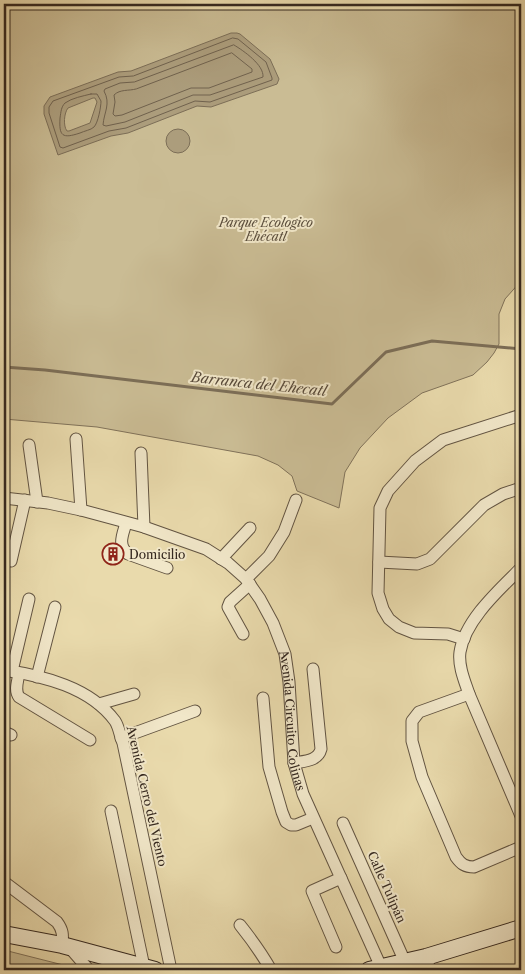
<svg xmlns="http://www.w3.org/2000/svg" width="525" height="974" font-family="'Libre Caslon Text',serif">
<style>
.green{fill:#cabc94;stroke:#80725a}
.water{fill:#ac9d7c;stroke:#7c6e57;fill-rule:evenodd}
.lines{fill:none;stroke-linecap:round;stroke-linejoin:round}
.shore{stroke:#70624e;stroke-width:1}
.stream{stroke:#7c6e57;stroke-width:3}
.street-casing{stroke:#625442;stroke-width:13}
.secondary-casing{stroke:#35281f;stroke-width:18}
.street{stroke:#f1e7c9;stroke-width:11}
.secondary{stroke:#f1e7c9;stroke-width:16}
.labels{text-anchor:middle;dominant-baseline:central;stroke-width:4;stroke-linejoin:round;paint-order:stroke}
.park-label{font-size:12px;font-style:italic;fill:#5a4d3c;stroke:#f1e7c9}
.poi-label{font-size:12px;fill:#35281f;stroke:#f1e7c9;text-anchor:start}
.street-label{font-size:12px;fill:#35281f;stroke:#f1e7c9}
.water-label{font-size:14px;font-style:italic;fill:#594b3b;stroke:#f1e7c9}
</style>
<rect width="100%" height="100%" fill="#e9daac"/>
<filter id="stains"><feTurbulence type="fractalNoise" baseFrequency=".004" numOctaves="4"/><feColorMatrix values="0 0 0 0 .2 0 0 0 0 .09 0 0 0 0 .02 0 0 0 .5 -.17"/></filter>
<radialGradient id="worn" r=".72"><stop offset=".6" stop-color="#630" stop-opacity="0"/><stop offset="1" stop-color="#630" stop-opacity=".3"/></radialGradient>
<!-- green -->
<path class="green" d="M 4,4 L 521,4 L 521,281 L 505,299 L 499,314 L 499,344 L 494,353 L 487,362 L 473,375 L 422,393 L 388,418 L 360,448 L 345,472 L 339,508 L 297,491 L 292,476 L 278,465 L 258,456 L 97,427 L 4,419 Z
M 4,950 L 83,970 L 4,970 Z"/>
<!-- water -->
<path class="water" d="M 231,33 L 237,33 L 240,34 L 270,59 L 279,79 L 277,84 L 211,107 L 197,106 L 128,133 L 111,136 L 58,155 L 44,114 L 44,106 L 50,97 L 118,72 L 131,71 ZM 93,98 L 95,98 L 97,102 L 90,123 L 69,131 L 67,131 C 63,126 64,113 68,108 Z
M166 141a12 12 0 1 1 24 0a12 12 0 1 1-24 0Z"/>
<g class="lines">
<!-- shore -->
<path class="shore" d="M 233,38 L 238,39 L 266,62 L 272,78 L 272,80 L 210,102 L 195,101 L 126,128 L 109,131 L 63,148 L 60,147 L 49,113 L 49,107 L 53,101 L 119,77 L 133,76 Z
M 234,45 C 244,51 264,65 263,77 L 210,95 L 193,95 L 125,122 L 106,126 L 103,125 C 104,112 111,104 104,91 L 105,89 L 120,83 L 134,82 Z
M 232,53 L 252,69 L 252,72 L 209,88 L 191,88 L 122,115 L 115,116 L 113,114 L 115,102 L 114,95 C 120,89 129,91 136,89 Z
M 91,94 L 97,94 L 101,101 C 101,107 98,123 94,127 C 91,130 84,131 80,133 C 62,139 59,136 60,118 C 61,112 61,107 65,103 C 72,98 83,96 91,94 Z"/>
<!-- stream -->
<path class="stream" d="M 4,367 L 45,370 L 332,404 L 386,352 L 432,341 L 521,349"/>
<!-- street casing -->
<g class="street-casing">
<g id="street">
<path d="M 76,439 L 81,510"/>
<path d="M 29,445 L 37,502"/>
<path d="M 141,453 L 144,527"/>
<path id="s1" d="M 4,498 L 48,503 L 81,510 L 144,527 L 206,549 L 228,563 L 246,579 L 260,599 L 273,623 L 285,654 L 289,682 L 294,763 L 303,794 L 381,967"/>
<path d="M 126,523 C 123,534 117,545 128,554 L 167,568"/>
<path d="M 221,559 L 250,528"/>
<path d="M 11,561 L 25,500"/>
<path d="M 379,562 L 417,564 L 430,559 L 484,505 L 503,494 L 521,488"/>
<path d="M 521,568 C 499,590 465,620 460,652 C 458,666 465,682 469,694 L 521,816"/>
<path d="M 246,579 L 269,556 L 284,532 L 296,500"/>
<path d="M 243,634 L 228,607 L 230,602 L 250,584"/>
<path d="M 464,639 L 448,634 L 414,633 L 399,627 L 389,619 L 383,609 L 378,593 L 380,508 L 388,491 L 415,461 L 443,440 L 521,415"/>
<path d="M 4,670 C 43,676 90,687 115,721 C 119,727 120,736 123,743 L 171,970"/>
<path d="M 12,671 L 29,599"/>
<path d="M 19,673 C 18,681 14,690 19,697 L 90,740"/>
<path d="M 37,677 L 55,607"/>
<path d="M 469,694 L 419,712 L 412,721 L 412,741 L 422,777 L 456,857 C 461,864 465,867 474,867 L 521,847"/>
<path d="M 263,698 L 269,767 L 282,812 L 286,822 L 291,825 L 296,825 L 313,818"/>
<path d="M 99,704 L 134,694"/>
<path d="M 4,732 L 11,735"/>
<path d="M 121,738 L 195,711"/>
<path d="M 294,763 C 305,761 318,761 321,749 L 313,669"/>
<path d="M 111,811 L 144,967"/>
<path d="M 343,823 L 405,962"/>
<path d="M 4,882 L 57,922 C 63,930 63,935 62,945"/>
<path d="M 240,925 C 252,940 262,954 271,970"/>
<path d="M 69,947 L 89,970"/>
<path d="M 336,947 L 312,891 L 341,878"/>
<path d="M 426,957 L 430,970"/>
</g>
</g>
<!-- secondary casing -->
<g class="secondary-casing">
<path id="secondary" d="M 4,934 L 62,945 L 155,970
M 369,970 L 426,957 L 521,928"/>
</g>
<!-- street -->
<use href="#street" class="street"/>
<!-- secondary -->
<use href="#secondary" class="secondary"/>
</g>
<!-- icons -->
<defs>
<g id="building-ring" transform="scale(1.125)"><circle r="9.5" fill="#f1e7c9" stroke="#8f2418" stroke-width="1.5"/><path d="M-4-6H4V6H1V3H-1V6H-4ZM-2.5-4.3h1.7v1.8h-1.7ZM.8-4.3h1.7v1.8H.8ZM-2.5-1h1.7V.8h-1.7ZM.8-1h1.7V.8H.8Z" fill="#8f2418"/></g>
</defs>
<g fill-rule="evenodd">
<use href="#building-ring" x="113" y="554"/>
</g>
<g class="labels">
<!-- park labels -->
<g class="park-label">
<text x="266" y="222">Parque Ecologico<tspan x="266" dy="14">Ehécatl</tspan></text>
</g>
<!-- poi labels -->
<g class="poi-label">
<text x="129" y="554">Domicilio</text>
</g>
<!-- street labels -->
<g class="street-label">
<text stroke="none"><textPath href="#s1" startOffset="411">Avenida Circuito Colinas</textPath></text>
<text transform="translate(147 796) rotate(77)">Avenida Cerro del Viento</text>
<text transform="translate(387 887) rotate(66)">Calle Tulipán</text>
</g>
<!-- water labels -->
<g class="water-label">
<text transform="translate(259 384) rotate(6)">Barranca del Ehecatl</text>
</g>
</g>
<!-- margin -->
<rect width="525" height="974" fill="none" stroke="#e9daac" stroke-width="20"/>
<rect x="5" y="5" width="515" height="964" fill="none" stroke="#35281f" stroke-width="2.5"/>
<rect x="10" y="10" width="505" height="954" fill="none" stroke="#35281f"/>
<rect width="100%" height="100%" filter="url(#stains)"/>
<rect width="100%" height="100%" fill="url(#worn)"/>
</svg>
